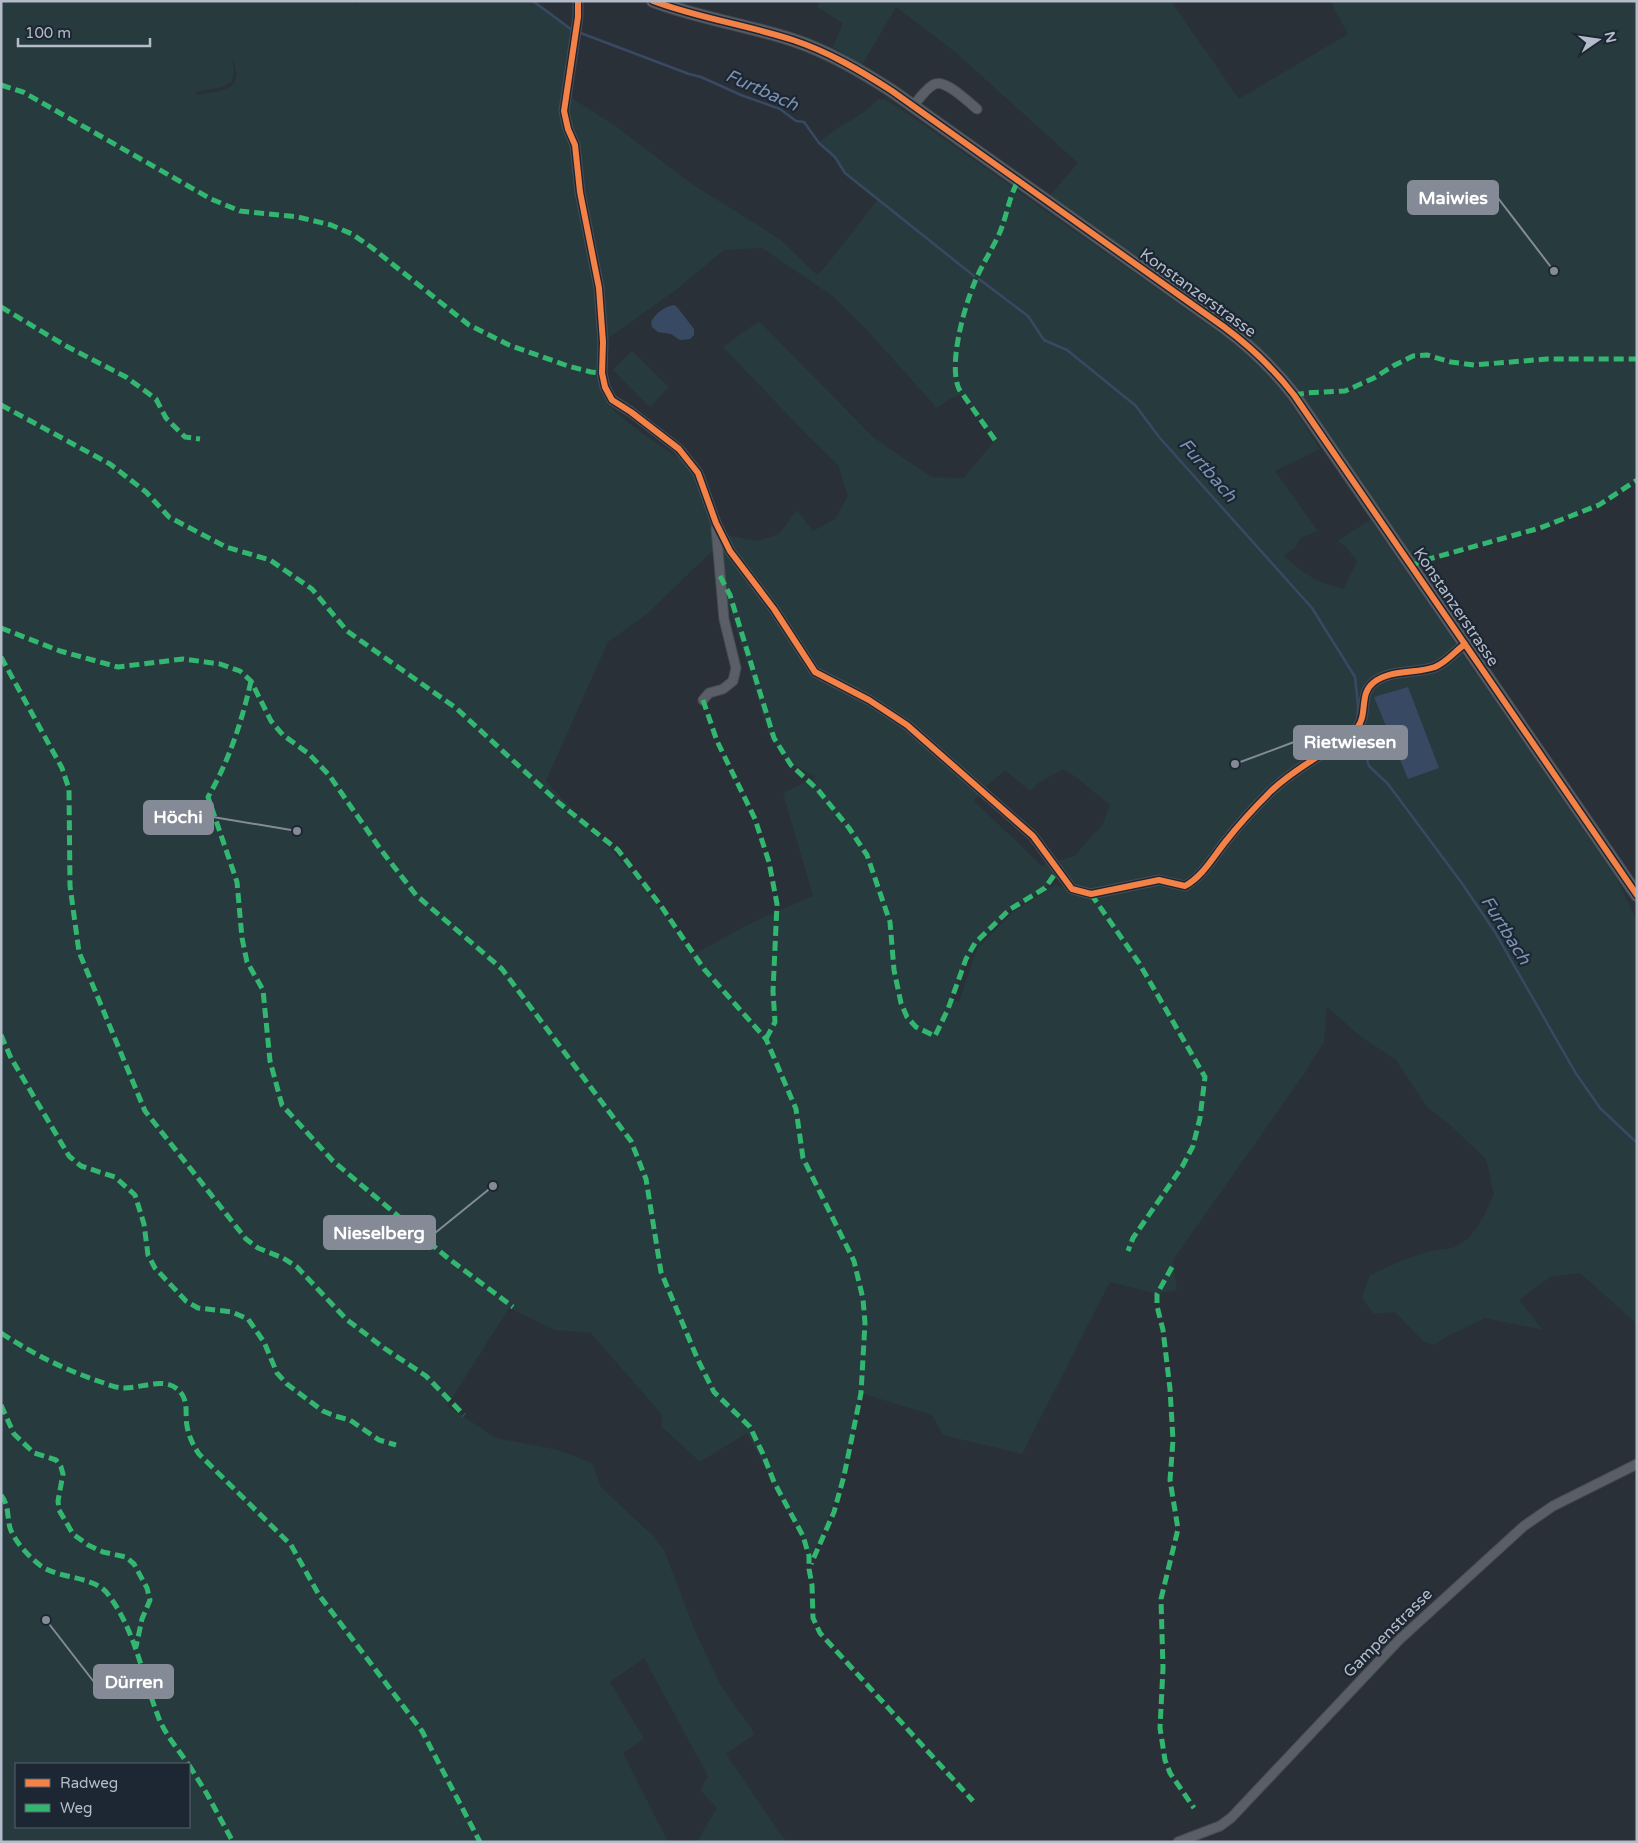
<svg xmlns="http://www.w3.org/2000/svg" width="1638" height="1843" font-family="'Varela Round',sans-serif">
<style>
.green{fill:#273a3e;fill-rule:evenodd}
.water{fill:#384963}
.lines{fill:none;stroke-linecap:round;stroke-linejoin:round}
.stream{stroke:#384963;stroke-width:2.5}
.street-casing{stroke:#484c53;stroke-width:11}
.secondary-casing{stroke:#484c53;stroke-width:14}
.street{stroke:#5a5e66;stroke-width:9}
.secondary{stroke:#595d64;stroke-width:12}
.quiet{stroke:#33b770;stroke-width:5;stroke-dasharray:10 5;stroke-linecap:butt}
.cycleway-casing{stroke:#1d2633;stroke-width:9}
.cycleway{stroke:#f48246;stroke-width:6}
.labels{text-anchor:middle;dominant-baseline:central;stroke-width:4.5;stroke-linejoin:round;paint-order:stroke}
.street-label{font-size:16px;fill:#b4bcc9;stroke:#1d2633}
.water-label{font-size:18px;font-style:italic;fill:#7c92b1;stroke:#1d2633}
.leader{fill:none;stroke:#848b96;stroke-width:2}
.callout-dot{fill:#848b96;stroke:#1d2633;stroke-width:2}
.callout{fill:#848b96;stroke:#848b96;stroke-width:2}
.callout-label{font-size:18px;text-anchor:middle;font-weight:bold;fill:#fff}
</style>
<rect width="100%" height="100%" fill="#2a3038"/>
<!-- green -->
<path class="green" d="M 1,1 L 353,1 L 357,6 L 354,1 L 533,1 L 572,30 L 566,91 L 575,100 L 617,127 L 689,182 L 781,240 L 817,275 L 826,266 L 878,199 L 845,173 L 835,157 L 819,143 C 836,125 862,118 878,99 L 886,100 L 917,120 L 1228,339 L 1264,371 L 1287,398 L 1320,449 L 1275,471 L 1318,531 L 1300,538 L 1295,548 L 1284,555 C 1299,572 1322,585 1344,589 L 1357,561 L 1345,546 L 1337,541 L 1370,520 L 1376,528 L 1617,879 L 1637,921 L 1637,1324 L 1580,1273 L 1550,1277 L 1519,1300 L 1543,1330 L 1485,1318 L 1446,1337 L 1434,1345 L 1424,1342 L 1395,1312 L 1374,1314 L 1362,1298 L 1370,1275 C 1390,1266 1410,1256 1432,1251 C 1442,1248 1454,1250 1462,1243 C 1478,1232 1486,1211 1494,1194 L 1486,1159 L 1450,1125 L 1427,1107 L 1396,1060 L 1360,1036 L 1327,1007 L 1324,1042 L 1304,1074 L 1173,1260 L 1177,1290 L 1157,1294 L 1110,1282 L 1022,1454 L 943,1435 L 932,1415 L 861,1393 C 849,1450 839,1504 811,1556 L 747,1433 L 700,1462 L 661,1426 L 662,1415 L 591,1333 L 555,1330 L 509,1308 L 447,1406 L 496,1438 L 558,1450 L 592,1463 L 601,1487 L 653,1536 L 664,1550 L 695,1631 L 720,1684 L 755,1734 L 726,1754 L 781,1835 L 788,1842 L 697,1842 L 717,1808 L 700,1790 L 708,1776 L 644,1658 L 610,1682 L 644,1739 L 623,1753 L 668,1842 L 1,1842 ZM 232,58 C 246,92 222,90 197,95 L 196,92 L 222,87 L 232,82 L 234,69 ZM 762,248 L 834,297 L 865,328 L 937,408 L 950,399 L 962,394 L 995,440 L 964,478 L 931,477 L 873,437 L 759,321 L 723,347 L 809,437 L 838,465 L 848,496 L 835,519 L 813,531 L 797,510 L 779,534 L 758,541 L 713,533 L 706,475 C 687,463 617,420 609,403 C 601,385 604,362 603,342 L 677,289 L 724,250 ZM 712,551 L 769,735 L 787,761 L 816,777 L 783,793 L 813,896 L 753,922 L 694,954 L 629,869 L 546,781 L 608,642 L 647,614 ZM 1063,769 L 1076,777 L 1110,805 L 1103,824 L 1074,856 L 1042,866 L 974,801 L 982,791 L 1005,770 L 1030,791 L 1038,783 ZM 1057,871 L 1071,889 L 1055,885 L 1012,913 L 977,949 L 959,1002 L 951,1000 L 967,959 L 1009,910 L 1045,888 ZM 16,1764 L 189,1764 L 189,1827 L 16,1827 Z
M 820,1 L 1171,1 L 1239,99 L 1348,34 L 1330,1 L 1637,1 L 1637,477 C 1579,528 1484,537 1413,562 L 1303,401 L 1303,396 L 1306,394 L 1337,394 L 1348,391 L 1365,385 L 1408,360 L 1419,357 L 1481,367 L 1514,364 L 1514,360 L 1482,364 L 1449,359 L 1431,355 L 1413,356 L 1393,366 L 1374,378 L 1345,391 L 1298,394 L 1291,383 L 1045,201 L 1078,163 L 954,51 L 896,7 L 862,65 L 833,47 L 843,23 L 817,7 Z
M 632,351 L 669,387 L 650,407 L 613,370 Z"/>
<!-- water -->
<path class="water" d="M 674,305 L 677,307 L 694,329 L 694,335 L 690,339 L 680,340 L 671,334 L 658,332 L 652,327 L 651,322 C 655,314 665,306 674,305 Z
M 1408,687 L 1439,768 L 1408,779 L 1374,697 Z"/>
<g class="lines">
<!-- stream -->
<path class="stream" d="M 533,1 L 572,30
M 578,32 L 689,74 L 701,77 L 741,95 L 780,109 L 796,121 L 804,122 L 819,143 L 835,157 L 845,173 L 974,276
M 979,279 L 1028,316 L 1044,340 L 1067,350 L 1136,406 L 1159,437 L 1312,608 L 1355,677 L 1358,705 L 1357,722
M 1359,734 L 1369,766 L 1388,784 L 1461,882 L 1495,932 L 1575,1072 L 1600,1108 L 1635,1141"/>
<!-- street casing -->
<g class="street-casing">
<path id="street" d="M 578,1 L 578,17 L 564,111 L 568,129 L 575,145 L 580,192 L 599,288 L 603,342 L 602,373 L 605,387 L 612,400 L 631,412 L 679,449 L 698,473 L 716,523 L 730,551 L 774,609 L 815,672 L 869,700 L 907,725 L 1033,836 L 1072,889 L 1091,894 L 1159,880 L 1185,886 C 1203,876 1213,857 1226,841 C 1240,823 1255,807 1271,791 C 1288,775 1307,763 1327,751 C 1337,744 1349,738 1357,728 C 1368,715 1359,694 1373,683 C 1389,669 1416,674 1435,667 C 1447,662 1454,652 1465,644
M 913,106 C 918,100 926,89 933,85 C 944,77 968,102 977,109
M 703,700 L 709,693 L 723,689 L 733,681 L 736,668 L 724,619 L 716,528
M 1178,1842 L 1220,1826 L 1231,1818 L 1399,1640 L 1524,1526 L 1553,1506 L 1637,1464"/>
</g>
<!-- secondary casing -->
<g class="secondary-casing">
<path id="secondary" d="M 653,1 C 698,18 747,25 793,40 C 829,52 861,71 892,91 L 1224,327 C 1251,347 1274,369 1294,395 L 1637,895"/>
</g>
<!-- street -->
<use href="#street" class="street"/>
<!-- secondary -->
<use href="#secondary" class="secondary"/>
<!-- quiet -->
<path class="quiet" d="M 1,85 L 23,92 L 211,199 L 240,211 L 298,217 L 331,225 L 352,234 L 371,247 L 469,325 L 509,345 L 568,366 L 591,372 L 602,373
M 1,307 L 66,346 L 126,377 L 156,399 L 166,418 L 185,437 L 200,439
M 1294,395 L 1306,393 L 1345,391 L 1374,378 L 1393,366 L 1413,356 L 1427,355 L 1451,362 L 1474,365 L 1547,359 L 1637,359
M 1,405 L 110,464 L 146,492 L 169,517 L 226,547 L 270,560 L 312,589 L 347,631 L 456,708 L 559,803 L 618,850 L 661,906 L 704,969 L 766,1039 L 796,1109 L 803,1158 L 854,1261 L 863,1299 L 865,1323 L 861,1393 L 844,1476 L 834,1512 L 811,1564
M 995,440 L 959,389 C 948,365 964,308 974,284 C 981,266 992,250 1000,232 C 1007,215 1009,197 1018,181
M 1411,566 L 1422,561 L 1540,528 L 1599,505 L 1637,480
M 720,576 L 730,595 L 774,738 L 791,765 L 818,790 L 849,828 L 867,855 L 890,922 L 894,970 L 901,1003 L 907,1017 L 916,1027 L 935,1036 L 948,1009 L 966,959 L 975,943 L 1009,910 L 1045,888 L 1057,871
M 1,628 L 60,651 L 118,667 L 183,659 L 220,664 L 240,671 L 251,681 L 271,721 L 283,735 L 309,754 L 329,775 L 381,850 L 416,895 L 502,969 L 631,1141 L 646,1179 L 661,1272 L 698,1360 L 714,1392 L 750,1427 L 763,1454 L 774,1482 L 803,1536 L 809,1556 L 809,1569 L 812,1585 L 813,1618 L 820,1633 L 973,1801
M 1,657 L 62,768 L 69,789 L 70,886 L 79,952 L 145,1111 L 246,1239 L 258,1248 L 283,1258 L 297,1267 L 346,1319 L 384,1348 L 426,1376 L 464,1415
M 251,681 C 242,721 229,761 208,797 L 237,882 L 242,938 L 247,962 L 263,990 L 270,1061 L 282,1105 L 333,1161 L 449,1259 L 513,1307
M 703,700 L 717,741 L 755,819 L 769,862 L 777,904 L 773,991 L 775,1022 L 766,1039
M 1091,894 L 1139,963 L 1205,1077 L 1200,1118 L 1193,1146 L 1182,1167 L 1133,1238 L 1128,1251
M 1,1035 L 11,1058 L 69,1156 L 81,1166 L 115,1177 L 135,1195 L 144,1224 L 148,1255 L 155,1268 L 186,1301 L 198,1308 L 232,1312 L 248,1319 L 264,1342 L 277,1373 L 287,1384 L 323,1411 L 335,1416 L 350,1420 L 379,1440 L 396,1445
M 1172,1267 L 1157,1294 L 1157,1306 L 1163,1330 L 1170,1389 L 1173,1440 L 1170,1480 L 1178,1529 L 1161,1599 L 1163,1668 L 1160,1728 L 1165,1760 L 1170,1773 L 1194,1808
M 1,1333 C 35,1355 63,1369 101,1382 C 107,1384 116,1388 123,1388 C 142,1389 170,1373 183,1396 C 188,1406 185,1416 187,1426 C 189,1437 193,1445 199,1454 L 291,1545 L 319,1595 L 422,1731 L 480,1842
M 1,1405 L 14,1434 L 34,1453 L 56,1460 L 61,1467 L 63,1474 L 58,1501 L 59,1510 L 73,1534 L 88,1545 L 103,1552 L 126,1557 L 134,1564 L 147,1588 L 150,1600 L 142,1619 L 136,1647
M 1,1495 C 9,1505 7,1516 10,1528 C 15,1542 29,1557 41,1566 C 60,1579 93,1576 107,1593 C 135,1629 142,1675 158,1716 C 164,1733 178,1749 188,1764
M 189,1765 L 207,1794 L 233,1842"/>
<!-- cycleway casing -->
<g class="cycleway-casing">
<path id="cycleway" d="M 578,1 L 578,17 L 564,111 L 568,129 L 575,145 L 580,192 L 599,288 L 603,342 L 602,373 L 605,387 L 612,400 L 631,412 L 679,449 L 698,473 L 716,523 L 730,551 L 774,609 L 815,672 L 869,700 L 907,725 L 1033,836 L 1072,889 L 1091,894 L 1159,880 L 1185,886 C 1203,876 1213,857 1226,841 C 1240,823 1255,807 1271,791 C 1288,775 1307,763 1327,751 C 1337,744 1349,738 1357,728 C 1368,715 1359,694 1373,683 C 1389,669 1416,674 1435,667 C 1447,662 1454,652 1465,644
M 653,1 C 698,18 747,25 793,40 C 829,52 861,71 892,91 L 1224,327 C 1251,347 1274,369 1294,395 L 1637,895"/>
</g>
<!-- cycleway -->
<use href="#cycleway" class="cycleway"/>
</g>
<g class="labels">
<!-- street labels -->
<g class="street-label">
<text transform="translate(1198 293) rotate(36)">Konstanzerstrasse</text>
<text transform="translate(1456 607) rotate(56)">Konstanzerstrasse</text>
<text transform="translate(1388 1633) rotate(-45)">Gampenstrasse</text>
</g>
<!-- water labels -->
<g class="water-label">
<text transform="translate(762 90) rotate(24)">Furtbach</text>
<text transform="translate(1208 470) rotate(49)">Furtbach</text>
<text transform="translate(1506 930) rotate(58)">Furtbach</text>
</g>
</g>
<!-- callouts -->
<path class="leader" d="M1554 271L1498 198M1235 764L1294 742M297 831L213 817M493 1186L435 1233M46 1620L94 1682"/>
<g class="callout-dot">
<circle cx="1554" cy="271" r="5"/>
<circle cx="1235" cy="764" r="5"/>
<circle cx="297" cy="831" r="5"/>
<circle cx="493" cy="1186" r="5"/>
<circle cx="46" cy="1620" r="5"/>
</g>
<g class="callout">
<rect x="1408" y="181" width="90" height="33" rx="5"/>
<rect x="1294" y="726" width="113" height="33" rx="5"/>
<rect x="144" y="801" width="69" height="33" rx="5"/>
<rect x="324" y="1216" width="111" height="33" rx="5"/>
<rect x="94" y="1665" width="79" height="33" rx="5"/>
</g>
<g class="callout-label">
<text x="1453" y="204">Maiwies</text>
<text x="1350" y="748">Rietwiesen</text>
<text x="178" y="823">Höchi</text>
<text x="379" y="1239">Nieselberg</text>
<text x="134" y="1688">Dürren</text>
</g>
<!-- border -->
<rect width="1638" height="1843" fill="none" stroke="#b4bcc9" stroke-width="5"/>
<!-- legend -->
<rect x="15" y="1763" width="175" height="65" fill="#1d2633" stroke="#59626f"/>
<rect x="25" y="1779" width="25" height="8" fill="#f48246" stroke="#59626f"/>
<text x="60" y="1788" font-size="15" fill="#b4bcc9">Radweg</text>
<rect x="25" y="1804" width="25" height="8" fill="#33b770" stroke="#59626f"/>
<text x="60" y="1813" font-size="15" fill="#b4bcc9">Weg</text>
<!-- north arrow -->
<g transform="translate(1598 40) rotate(77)" stroke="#1d2633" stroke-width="4" paint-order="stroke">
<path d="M0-4L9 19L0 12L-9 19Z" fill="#b4bcc9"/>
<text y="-8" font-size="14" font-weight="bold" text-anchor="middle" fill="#b4bcc9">N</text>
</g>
<!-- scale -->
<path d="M18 38v8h132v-8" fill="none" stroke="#b4bcc9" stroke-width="2.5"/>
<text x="25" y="38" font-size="15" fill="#b4bcc9" stroke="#1d2633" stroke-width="4" paint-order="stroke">100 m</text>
</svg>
